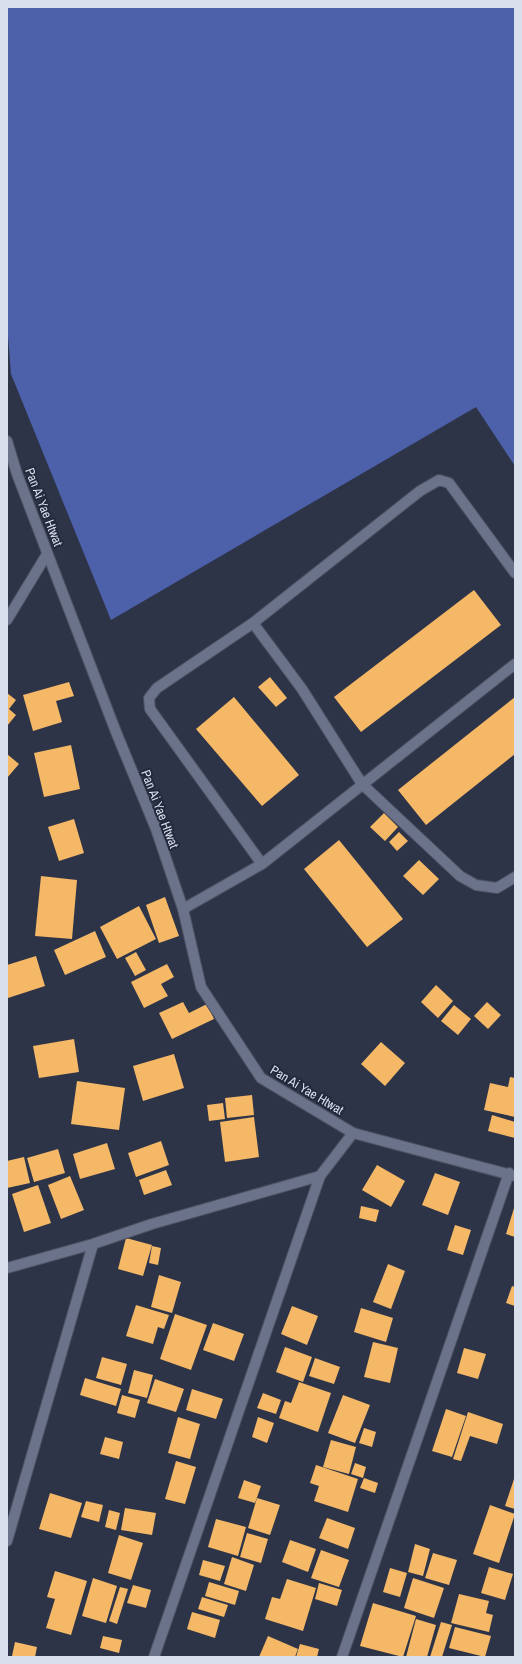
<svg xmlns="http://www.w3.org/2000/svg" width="522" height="1664" font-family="'Archivo Narrow',sans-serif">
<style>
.forest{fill:#4d61ab}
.building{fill:#f4b867}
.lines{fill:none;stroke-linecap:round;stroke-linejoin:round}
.minor-casing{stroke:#4d5263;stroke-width:12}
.tertiary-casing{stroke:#4d5263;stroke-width:12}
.minor{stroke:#6b738a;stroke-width:10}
.tertiary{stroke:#6b738a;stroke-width:10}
.labels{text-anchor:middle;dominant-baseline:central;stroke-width:4;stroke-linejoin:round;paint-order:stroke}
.street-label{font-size:13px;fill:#dadfec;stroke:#242a3e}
</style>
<rect width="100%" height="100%" fill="#2e3448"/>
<!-- forest -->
<path class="forest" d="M 7,7 L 515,7 L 515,466 L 476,407 L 111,620 L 11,374 L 7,323 Z"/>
<!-- building -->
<path class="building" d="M 474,590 L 501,625 L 361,732 L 334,697 Z
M 270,677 L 287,698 L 276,707 L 258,687 Z
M 69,682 L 74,696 L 56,701 L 62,722 L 33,731 L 23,695 Z
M 7,693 L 16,700 L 9,709 L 16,715 L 7,726 Z
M 234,697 L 299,775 L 262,806 L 196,729 Z
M 515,697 L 515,754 L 426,825 L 398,790 Z
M 71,745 L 80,789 L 44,797 L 34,753 Z
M 7,754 L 19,764 L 7,778 Z
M 384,813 L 398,827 L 385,841 L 370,827 Z
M 74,819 L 84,853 L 59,861 L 48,827 Z
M 399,832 L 408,841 L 397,851 L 389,842 Z
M 339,840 L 403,919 L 367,947 L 304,869 Z
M 419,860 L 439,879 L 423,895 L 403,876 Z
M 41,876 L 77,880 L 72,939 L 35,936 Z
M 165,897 L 179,936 L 159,943 L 146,905 Z
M 139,906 L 156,939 L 117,959 L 100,927 Z
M 95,931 L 106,957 L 65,975 L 54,950 Z
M 136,952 L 146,970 L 135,976 L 125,958 Z
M 36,956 L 45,986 L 8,998 L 7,993 L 7,965 Z
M 167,964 L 174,977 L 161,984 L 168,996 L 144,1008 L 131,982 Z
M 436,985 L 453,1001 L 438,1018 L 421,1002 Z
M 183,1002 L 189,1013 L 207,1004 L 214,1019 L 172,1039 L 159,1013 Z
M 487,1002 L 501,1015 L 488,1029 L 474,1016 Z
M 454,1005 L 471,1019 L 458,1035 L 441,1021 Z
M 74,1039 L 79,1072 L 39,1078 L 33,1046 Z
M 381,1042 L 405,1063 L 385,1086 L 361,1064 Z
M 174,1054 L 184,1088 L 143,1101 L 133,1066 Z
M 510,1077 L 515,1078 L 515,1117 L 484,1110 L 490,1083 L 508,1087 Z
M 77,1081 L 125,1088 L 119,1130 L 71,1124 Z
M 252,1095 L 254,1115 L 227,1118 L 225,1098 Z
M 223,1103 L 225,1119 L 209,1121 L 207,1105 Z
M 492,1115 L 515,1122 L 515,1138 L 488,1131 Z
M 254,1117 L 259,1157 L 225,1162 L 220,1122 Z
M 161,1141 L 169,1165 L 136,1177 L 128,1153 Z
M 107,1143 L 115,1169 L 80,1179 L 73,1154 Z
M 58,1149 L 65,1173 L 34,1182 L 27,1158 Z
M 24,1157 L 30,1183 L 7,1188 L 7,1161 Z
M 377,1165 L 405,1181 L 391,1207 L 362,1190 Z
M 166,1170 L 172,1185 L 144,1195 L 139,1180 Z
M 435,1173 L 460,1182 L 448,1215 L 422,1205 Z
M 70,1176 L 84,1210 L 61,1219 L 48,1185 Z
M 38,1185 L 51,1223 L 24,1232 L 12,1194 Z
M 515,1205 L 515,1237 L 506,1234 Z
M 361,1206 L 379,1210 L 376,1222 L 359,1218 Z
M 455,1225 L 471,1230 L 463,1255 L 447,1250 Z
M 126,1238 L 152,1245 L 143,1276 L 118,1269 Z
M 152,1246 L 161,1248 L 158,1265 L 149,1263 Z
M 388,1264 L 405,1271 L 391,1309 L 373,1302 Z
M 159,1275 L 181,1282 L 172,1313 L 151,1307 Z
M 512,1286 L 515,1287 L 515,1306 L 506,1303 Z
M 136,1305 L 169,1315 L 164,1329 L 158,1327 L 153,1344 L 126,1336 Z
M 292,1306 L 318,1316 L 307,1345 L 281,1334 Z
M 361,1308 L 393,1318 L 386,1342 L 354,1332 Z
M 175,1314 L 207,1325 L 191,1370 L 160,1359 Z
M 213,1323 L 244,1334 L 234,1361 L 203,1350 Z
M 373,1342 L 398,1348 L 390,1383 L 364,1377 Z
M 285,1347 L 312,1357 L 303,1382 L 276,1372 Z
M 464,1348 L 486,1354 L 478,1379 L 457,1373 Z
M 102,1357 L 127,1364 L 121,1385 L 96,1378 Z
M 315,1358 L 340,1367 L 334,1384 L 309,1376 Z
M 134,1370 L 153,1375 L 147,1398 L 128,1393 Z
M 85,1378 L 121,1389 L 116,1406 L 80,1395 Z
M 155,1379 L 184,1389 L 176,1412 L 147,1403 Z
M 299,1382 L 331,1393 L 318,1432 L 279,1418 L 285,1401 L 291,1403 Z
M 192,1389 L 223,1399 L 216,1419 L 186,1410 Z
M 263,1393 L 281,1400 L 276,1414 L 257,1408 Z
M 122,1395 L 140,1400 L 135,1418 L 117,1413 Z
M 343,1395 L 370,1405 L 355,1443 L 328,1433 Z
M 446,1409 L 466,1416 L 452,1457 L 432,1451 Z
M 468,1412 L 503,1424 L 497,1444 L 470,1436 L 461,1461 L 453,1459 Z
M 178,1417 L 200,1424 L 190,1459 L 168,1453 Z
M 258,1417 L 274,1423 L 267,1443 L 252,1437 Z
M 364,1428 L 376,1432 L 372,1447 L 359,1443 Z
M 105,1437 L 123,1442 L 119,1459 L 100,1454 Z
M 331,1440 L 356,1447 L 349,1474 L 323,1467 Z
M 176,1461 L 196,1467 L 185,1504 L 165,1499 Z
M 355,1463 L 366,1467 L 363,1478 L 351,1474 Z
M 316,1465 L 358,1479 L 348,1512 L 314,1501 L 319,1486 L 310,1483 Z
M 515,1476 L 515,1509 L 505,1506 Z
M 364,1478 L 378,1483 L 375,1493 L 360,1488 Z
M 244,1480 L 261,1486 L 255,1503 L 238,1498 Z
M 50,1493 L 82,1503 L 71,1538 L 39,1529 Z
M 257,1498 L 280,1505 L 270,1535 L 248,1528 Z
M 86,1501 L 103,1505 L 99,1522 L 81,1517 Z
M 490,1505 L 515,1514 L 499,1563 L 473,1554 Z
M 125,1508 L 156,1513 L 152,1535 L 121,1530 Z
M 109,1510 L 120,1513 L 116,1530 L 105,1527 Z
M 327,1518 L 355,1528 L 348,1549 L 319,1538 Z
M 216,1519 L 246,1527 L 238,1556 L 208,1547 Z
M 247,1533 L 268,1539 L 261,1563 L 240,1557 Z
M 119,1535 L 143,1543 L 131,1580 L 108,1573 Z
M 290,1540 L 316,1549 L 308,1572 L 282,1562 Z
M 415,1544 L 430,1549 L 423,1576 L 408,1572 Z
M 321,1550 L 349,1560 L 339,1587 L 311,1578 Z
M 433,1553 L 457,1560 L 449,1585 L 425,1578 Z
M 232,1557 L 254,1565 L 246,1591 L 224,1584 Z
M 203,1560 L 225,1566 L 220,1581 L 199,1575 Z
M 489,1567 L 513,1574 L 505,1600 L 481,1593 Z
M 390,1568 L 407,1573 L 400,1597 L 383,1592 Z
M 55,1571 L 87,1581 L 71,1635 L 46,1628 L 55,1599 L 47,1597 Z
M 93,1578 L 117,1586 L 106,1623 L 82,1616 Z
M 413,1578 L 444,1588 L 434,1618 L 404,1608 Z
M 287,1579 L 316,1588 L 303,1631 L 265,1619 L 272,1597 L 280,1599 Z
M 209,1582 L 239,1591 L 235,1605 L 205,1596 Z
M 319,1583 L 342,1590 L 337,1606 L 315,1599 Z
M 133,1585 L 151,1590 L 146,1608 L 127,1603 Z
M 120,1587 L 128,1589 L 117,1624 L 109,1621 Z
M 459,1594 L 489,1601 L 486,1613 L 493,1615 L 489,1632 L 451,1623 Z
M 202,1597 L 228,1605 L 224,1617 L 198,1609 Z
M 373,1603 L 416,1616 L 403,1657 L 360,1646 Z
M 192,1612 L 220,1620 L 215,1638 L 187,1629 Z
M 416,1619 L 436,1625 L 427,1657 L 406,1657 Z
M 441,1622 L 452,1625 L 442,1657 L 430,1657 Z
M 455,1627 L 491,1636 L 485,1657 L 449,1648 Z
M 103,1636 L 122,1640 L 119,1653 L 100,1648 Z
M 268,1636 L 298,1649 L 295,1657 L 259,1657 Z
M 15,1642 L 37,1647 L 35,1657 L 12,1656 Z
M 300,1644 L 319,1649 L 317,1657 L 296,1657 Z"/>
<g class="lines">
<!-- minor casing -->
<g class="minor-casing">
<path id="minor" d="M 7,620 L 47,554
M 253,623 L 302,689 L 362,784 L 460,876 L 476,885 L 497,888 L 515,877
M 262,864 L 150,709 L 149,698 L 157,688 L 253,623 L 420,491 L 439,480 L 449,483 L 515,573
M 183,909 L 262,864 L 515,664
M 7,1268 L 93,1244 L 152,1224 L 320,1176 L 353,1133 L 515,1176
M 7,1541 L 93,1244
M 154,1657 L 320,1176
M 342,1657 L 509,1173"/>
</g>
<!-- tertiary casing -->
<g class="tertiary-casing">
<path id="tertiary" d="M 7,441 L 17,474 L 116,732 L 156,829 L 183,909 L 201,987 L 261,1078 L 353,1133"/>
</g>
<!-- minor -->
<use href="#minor" class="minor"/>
<!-- tertiary -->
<use href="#tertiary" class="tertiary"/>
</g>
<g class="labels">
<!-- street labels -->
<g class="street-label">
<text transform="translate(44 507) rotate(69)">Pan Ai Yae Htwat</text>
<text transform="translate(160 809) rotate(69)">Pan Ai Yae Htwat</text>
<text transform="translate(307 1090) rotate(31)">Pan Ai Yae Htwat</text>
</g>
</g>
<!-- border -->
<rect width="522" height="1664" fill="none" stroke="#dadfec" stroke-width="16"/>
</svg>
